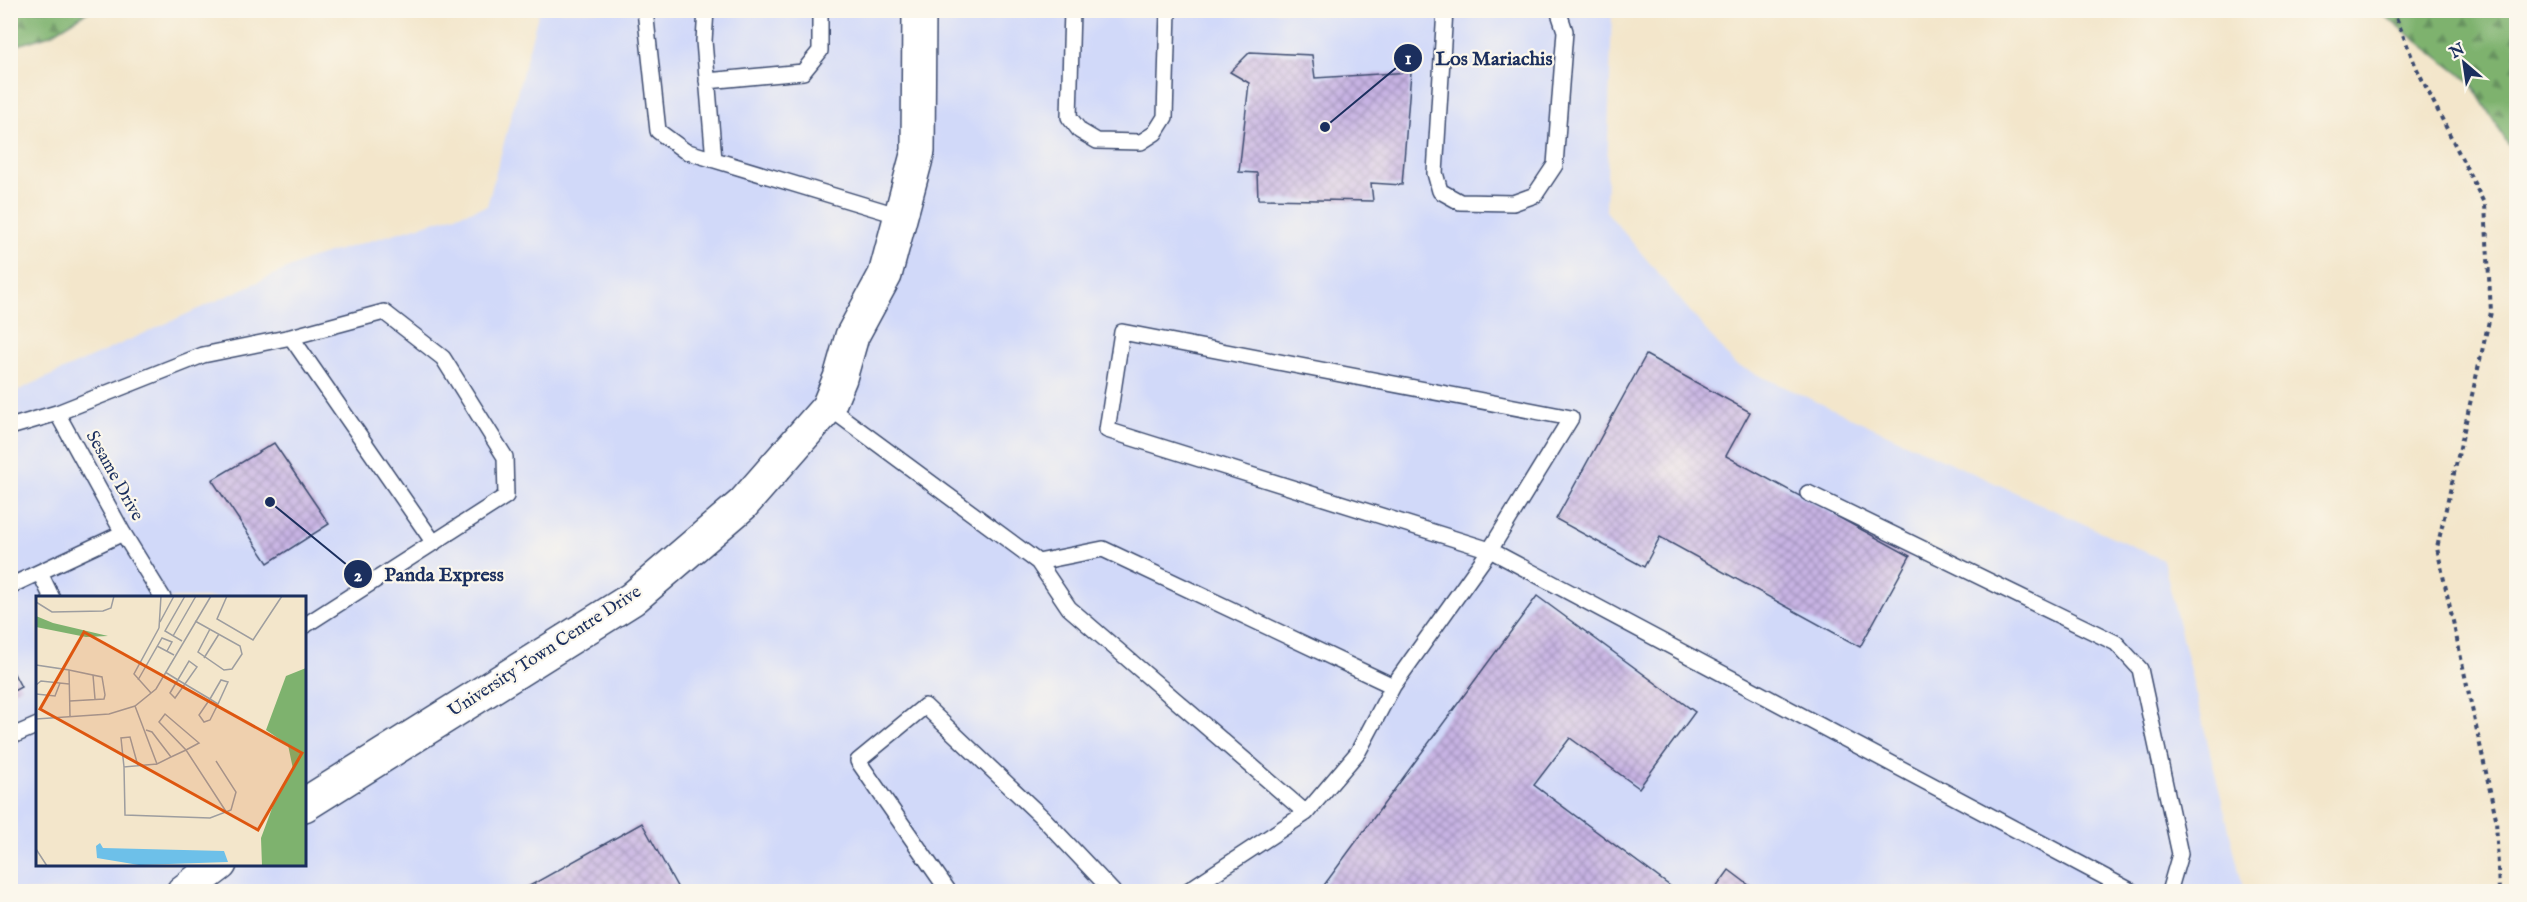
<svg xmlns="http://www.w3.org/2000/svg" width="2527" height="902" font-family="'IM FELL English',serif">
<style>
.built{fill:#d1d9f9;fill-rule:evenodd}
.forest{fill:url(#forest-firs);stroke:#4c7066;stroke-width:1.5}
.building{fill:url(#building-cross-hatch)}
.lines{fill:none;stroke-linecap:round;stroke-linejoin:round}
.service-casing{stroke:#3b4a6e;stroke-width:18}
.tertiary-casing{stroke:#3b4a6e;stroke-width:36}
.path{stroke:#3b4a6e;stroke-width:4;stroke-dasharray:4.5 4.5;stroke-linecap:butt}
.service{stroke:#fff;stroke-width:15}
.tertiary{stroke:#fff;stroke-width:33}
.labels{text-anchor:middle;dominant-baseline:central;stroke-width:4.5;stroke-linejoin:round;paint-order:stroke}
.street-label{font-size:18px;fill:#1b2f5e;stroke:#fbf7ec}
.inset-road{fill:none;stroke:#9d9d9f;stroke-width:1.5}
.view{fill:#de5710;fill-opacity:0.15;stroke:#de5710;stroke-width:3}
.inset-edge{fill:none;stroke:#1b2f5e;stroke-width:3}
.leader{fill:none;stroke:#1b2f5e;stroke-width:2}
.callout-dot{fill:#1b2f5e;stroke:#fbf7ec;stroke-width:2}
.mark-label{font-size:18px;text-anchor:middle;font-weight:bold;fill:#fff}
.callout-label{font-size:20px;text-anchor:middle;font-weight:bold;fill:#1b2f5e;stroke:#fbf7ec;stroke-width:4.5;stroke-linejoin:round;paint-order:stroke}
</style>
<defs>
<pattern id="forest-firs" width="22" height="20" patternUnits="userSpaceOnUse" patternTransform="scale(1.5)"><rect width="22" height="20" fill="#7eb26e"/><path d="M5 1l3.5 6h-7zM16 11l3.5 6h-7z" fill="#66915e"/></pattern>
<pattern id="building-cross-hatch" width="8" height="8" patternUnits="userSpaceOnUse" patternTransform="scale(1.5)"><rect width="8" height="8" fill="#c7b3e3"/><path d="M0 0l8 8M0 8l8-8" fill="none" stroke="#a192bb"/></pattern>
</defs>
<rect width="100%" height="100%" fill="#fbf7ec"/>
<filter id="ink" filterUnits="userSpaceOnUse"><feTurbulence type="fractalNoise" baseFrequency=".0167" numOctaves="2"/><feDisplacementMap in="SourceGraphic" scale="12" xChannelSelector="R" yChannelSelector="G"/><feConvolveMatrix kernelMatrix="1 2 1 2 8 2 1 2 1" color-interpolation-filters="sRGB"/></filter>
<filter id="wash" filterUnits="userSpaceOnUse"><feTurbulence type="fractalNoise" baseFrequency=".008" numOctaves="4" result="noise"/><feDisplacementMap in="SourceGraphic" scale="24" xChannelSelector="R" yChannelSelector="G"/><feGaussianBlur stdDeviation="1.35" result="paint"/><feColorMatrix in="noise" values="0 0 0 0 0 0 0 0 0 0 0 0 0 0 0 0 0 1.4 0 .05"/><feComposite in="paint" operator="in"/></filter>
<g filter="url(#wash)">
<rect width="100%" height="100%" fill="#f3e6cb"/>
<!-- built -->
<path class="built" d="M 539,11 L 1612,11 L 1606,211 L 1734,364 L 2163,560 L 2244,891 L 11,891 L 10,394 L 309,259 L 487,206 ZM 38,598 L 304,598 L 304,864 L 38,864 Z"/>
<!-- forest -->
<path class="forest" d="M 11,10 L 89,10 L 89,11 L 50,35 L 11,47 Z
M 2378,11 L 2516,11 L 2516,157 L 2470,82 Z"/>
<g id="blocks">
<!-- building -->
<path class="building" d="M 1250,52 L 1312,55 L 1315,78 L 1411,72 L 1402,185 L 1371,183 L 1373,201 L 1258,199 L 1257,173 L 1239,172 L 1249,83 L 1230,72 Z
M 1646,355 L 1750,412 L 1726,456 L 1910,556 L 1860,647 L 1660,537 L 1644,567 L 1556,519 Z
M 274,443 L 329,524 L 268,563 L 212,480 Z
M 1537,596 L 1695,712 L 1639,788 L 1570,738 L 1534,785 L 1678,892 L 1319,892 Z
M 10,666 L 21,687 L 10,693 Z
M 642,823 L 680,892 L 525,892 L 524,889 Z
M 1729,870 L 1758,892 L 1713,892 Z"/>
</g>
</g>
<g filter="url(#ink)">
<use href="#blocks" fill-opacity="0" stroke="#3b4a6e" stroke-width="1.5"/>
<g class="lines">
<!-- service casing -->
<g class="service-casing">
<path id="service" d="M 645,10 L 658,131 L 685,151 L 900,216
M 706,10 L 704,41 L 714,160
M 1072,10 L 1069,117 L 1080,131 L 1097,141 L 1141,142 L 1155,133 L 1165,117 L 1168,10
M 1445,10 L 1435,173 L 1440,191 L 1460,202 L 1513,203 L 1535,195 L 1555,165 L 1565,31 L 1558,10
M 707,81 L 803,72 L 820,51 L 820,10
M 291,337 L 434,543
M 828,407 L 1038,562 L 1069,608 L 1306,813 L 1358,752 L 1393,686 L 1103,549 L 1038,562
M 57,413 L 203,355 L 291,337 L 384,312 L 443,358 L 505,457 L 506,496 L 304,626
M 10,427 L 57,413 L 123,533 L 163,598
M 1808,493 L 2116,643 L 2140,669 L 2180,854 L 2169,892
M 40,573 L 52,598
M 10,586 L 123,533
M 1393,686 L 1490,550 L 1571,418 L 1122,332 L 1107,430 L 1490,550 L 2133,892
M 10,737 L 38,725
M 949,892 L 858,761 L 925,706 L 1043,818 L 1113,892
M 1186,892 L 1306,813"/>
</g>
<!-- tertiary casing -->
<g class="tertiary-casing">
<path id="tertiary" d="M 304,805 L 632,599 L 743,504 L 828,407 L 840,378 L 852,336 L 885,275 L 918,151 L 919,10
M 183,892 L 220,864"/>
</g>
<!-- path -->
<path class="path" d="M 2393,10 L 2416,67 L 2485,205 L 2491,312 L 2437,548 L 2496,818 L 2499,892"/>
<!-- service -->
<use href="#service" class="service"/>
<!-- tertiary -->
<use href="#tertiary" class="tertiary"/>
</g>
</g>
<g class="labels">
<!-- street labels -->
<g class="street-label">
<text transform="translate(114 476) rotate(61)">Sesame Drive</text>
<text transform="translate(545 652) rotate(-33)">University Town Centre Drive</text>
</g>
</g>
<!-- overview -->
<g transform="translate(36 596)">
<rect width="270" height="270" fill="#f3e6cb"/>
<path d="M 0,20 L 17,27 L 72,40 L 50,41 L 0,31 ZM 270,72 L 270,270 L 226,270 L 225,242 L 238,207 L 257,173 L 252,149 L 230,134 L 250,80 Z" fill="#7eb26e"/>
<path d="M 64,247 L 67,252 L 188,255 L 192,266 L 103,269 L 61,262 L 60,250 Z" fill="#6dc0e9"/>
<path class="inset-road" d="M 191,0 L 181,23 L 217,44 L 246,0M 0,6 L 16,16 L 67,15 L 75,12 L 78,0M 159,25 L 204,50 L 206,58 L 196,73 L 188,74 L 162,56 L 174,33M 124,26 L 138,0M 123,32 L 125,0M 137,40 L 160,0M 146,45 L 129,35 L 149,0M 121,50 L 138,59M 168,62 L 183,38M 153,65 L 161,71 L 139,102 L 134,97 ZM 0,69 L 33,74 L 34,120M 33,74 L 66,81 L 69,99 L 68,103 L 34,105M 129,76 L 142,84 L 174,103 L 182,108 L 174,124 L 168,126 L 163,119 L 174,103 L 185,84 L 192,86 L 182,108M 57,79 L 59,103M 102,84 L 126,42 L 136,46 L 131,55M 0,89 L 5,85 L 33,88M 115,97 L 98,78 L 123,32M 0,98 L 19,100 L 24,87M 99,110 L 121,168 L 135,161 L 116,136 L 110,134M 0,123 L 73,118 L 99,110 L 120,93 L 175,0M 135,161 L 150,154 L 163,147 L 129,118 L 123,126 L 150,154 L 191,217M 102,170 L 94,141 L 85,142 L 88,171 L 121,168M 88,171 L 89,219 L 174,222 L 195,214 L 200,196 L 180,165M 0,253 L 11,270"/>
<path class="view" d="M 48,36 L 266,157 L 222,234 L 4,113 Z"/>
<rect width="270" height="270" class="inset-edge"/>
</g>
<!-- callouts -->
<path class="leader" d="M1325 127L1408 58M270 502L358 574"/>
<g class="callout-dot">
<circle cx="1325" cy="127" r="6"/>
<circle cx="270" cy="502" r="6"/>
<circle cx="1408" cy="58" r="15"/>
<circle cx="358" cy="574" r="15"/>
</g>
<g class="mark-label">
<text x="1408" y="64">1</text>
<text x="358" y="581">2</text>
</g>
<g class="callout-label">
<text x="1494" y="65">Los Mariachis</text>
<text x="444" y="581">Panda Express</text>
</g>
<!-- margin -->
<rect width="2527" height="902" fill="none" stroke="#fbf7ec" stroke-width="36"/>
<!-- north arrow -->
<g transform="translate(2464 63) rotate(331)" stroke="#fbf7ec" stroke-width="4.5" paint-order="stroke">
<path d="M0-4.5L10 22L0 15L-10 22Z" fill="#1b2f5e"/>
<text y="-9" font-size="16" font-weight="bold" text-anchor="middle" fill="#1b2f5e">N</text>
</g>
</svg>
